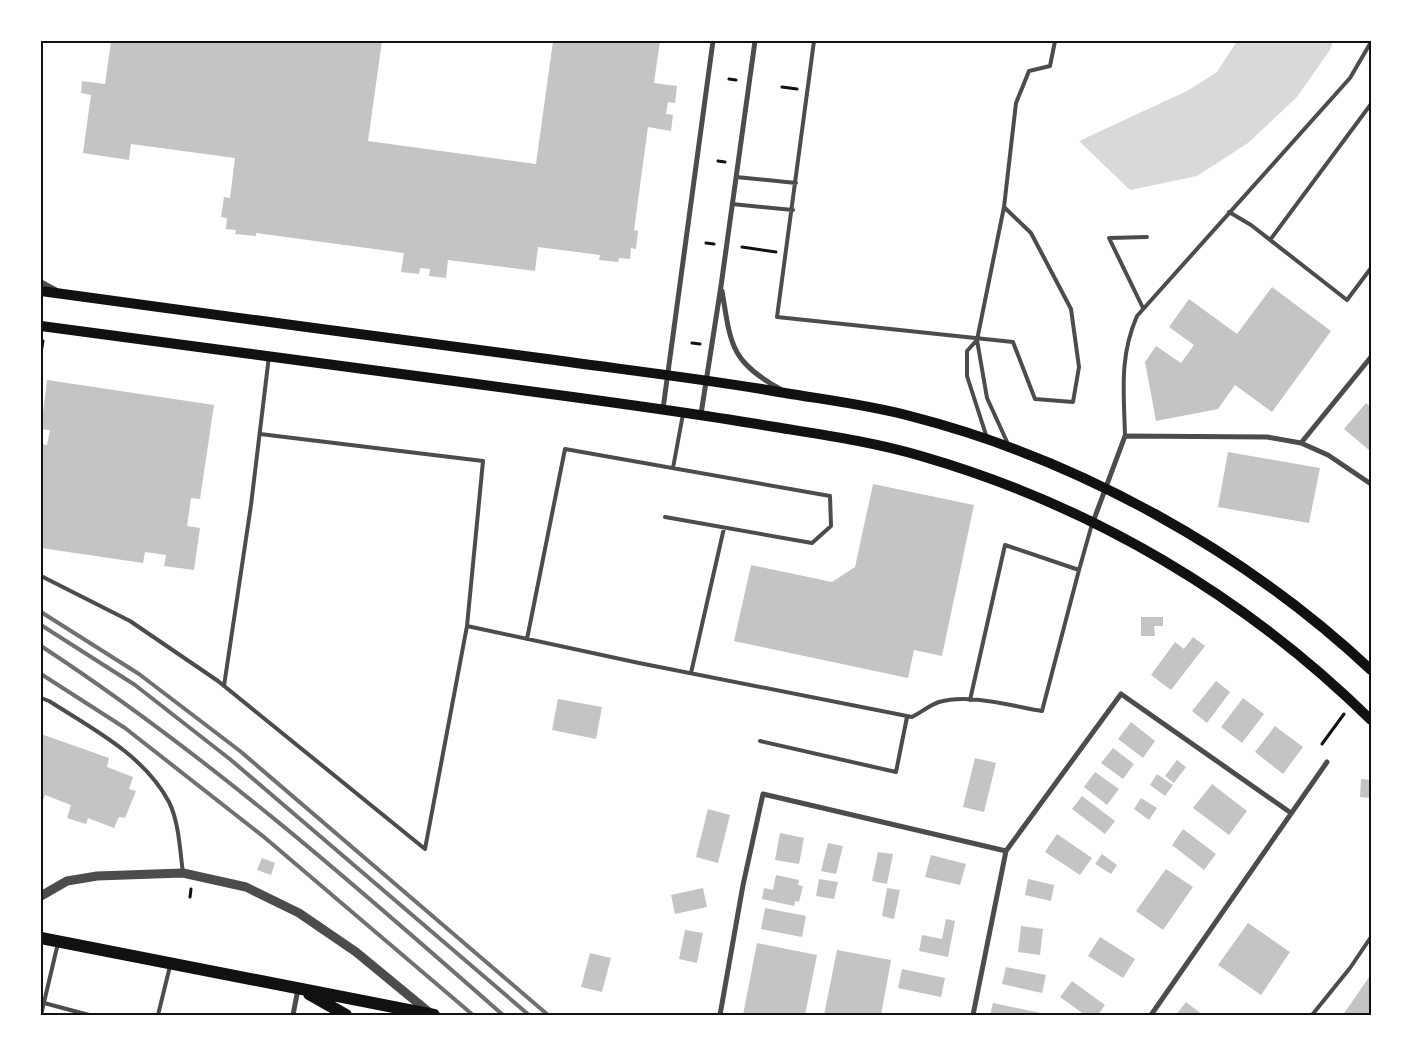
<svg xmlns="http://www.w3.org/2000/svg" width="1412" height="1056" font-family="Montserrat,sans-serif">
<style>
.water{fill:#d9d9d9}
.building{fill:#c4c4c4}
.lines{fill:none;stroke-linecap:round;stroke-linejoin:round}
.path{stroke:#111;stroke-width:3}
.service{stroke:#4c4c4c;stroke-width:4}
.minor{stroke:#4c4c4c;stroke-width:5}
.tertiary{stroke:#4c4c4c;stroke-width:9}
.secondary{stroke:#111;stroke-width:10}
.primary{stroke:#111;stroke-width:12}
.rail{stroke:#707070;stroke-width:4}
.neatline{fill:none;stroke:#111;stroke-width:2}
</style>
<rect width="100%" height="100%" fill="#fff"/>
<!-- water -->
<path class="water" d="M 1237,41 L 1333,41 L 1330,50 L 1297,97 L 1248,143 L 1197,176 L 1130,190 L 1079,141 L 1187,91 L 1217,72 Z"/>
<!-- building -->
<path class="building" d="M 111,41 L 382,41 L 368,141 L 536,164 L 553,41 L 660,41 L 654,83 L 677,86 L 675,103 L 668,102 L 666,114 L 673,115 L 671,131 L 648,127 L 634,230 L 638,231 L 636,249 L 631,248 L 630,259 L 619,258 L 618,262 L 599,260 L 600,255 L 538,247 L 535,271 L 448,260 L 446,278 L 429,276 L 430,269 L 420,268 L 419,274 L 401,272 L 404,253 L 256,233 L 256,236 L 235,234 L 236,230 L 226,229 L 227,218 L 221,217 L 224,197 L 230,198 L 235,158 L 131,144 L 129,160 L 83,153 L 91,95 L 81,93 L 82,81 L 105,84 Z
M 1272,287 L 1331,331 L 1272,412 L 1235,385 L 1218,409 L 1156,421 L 1145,362 L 1156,346 L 1181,363 L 1194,345 L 1169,327 L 1189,299 L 1237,334 Z
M 47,380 L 214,405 L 200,499 L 191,498 L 187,526 L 200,528 L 194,570 L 164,566 L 166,555 L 145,552 L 143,563 L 41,548 L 41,444 L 47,445 L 50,430 L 41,429 Z
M 1366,403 L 1371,407 L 1369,450 L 1344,429 Z
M 1228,452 L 1320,468 L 1309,523 L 1218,507 Z
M 873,484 L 974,505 L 942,656 L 914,650 L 908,678 L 734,641 L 751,565 L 832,582 L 855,567 Z
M 1141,617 L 1163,617 L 1163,626 L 1154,626 L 1155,636 L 1141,636 Z
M 1193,637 L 1205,646 L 1171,690 L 1151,675 L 1175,642 L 1184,649 Z
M 1216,681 L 1230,692 L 1207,723 L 1192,711 Z
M 1243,698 L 1264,714 L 1242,743 L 1221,727 Z
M 558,699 L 602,707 L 596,739 L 552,730 Z
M 1131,722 L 1155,741 L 1143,758 L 1118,739 Z
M 1275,726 L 1303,747 L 1283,774 L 1255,752 Z
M 41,734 L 109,758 L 107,767 L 133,777 L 129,789 L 136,791 L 125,818 L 119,817 L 114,828 L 88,818 L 86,824 L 67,818 L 71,805 L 45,795 L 41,806 Z
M 1113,748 L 1134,764 L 1123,779 L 1101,763 Z
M 975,758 L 996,763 L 984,812 L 963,807 Z
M 1177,760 L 1186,767 L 1174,783 L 1165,776 Z
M 1095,772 L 1119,789 L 1107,805 L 1084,787 Z
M 1157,774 L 1173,785 L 1165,796 L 1150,785 Z
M 1361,779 L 1371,780 L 1371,798 L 1360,797 Z
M 1212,784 L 1247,811 L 1229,835 L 1193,808 Z
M 1082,796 L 1115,821 L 1105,834 L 1072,809 Z
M 1141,798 L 1157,808 L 1149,820 L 1134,809 Z
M 708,809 L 730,815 L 718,863 L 696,857 Z
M 1183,829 L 1216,854 L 1204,870 L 1172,845 Z
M 780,833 L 804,838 L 799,864 L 775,860 Z
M 1057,834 L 1092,858 L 1080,875 L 1045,852 Z
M 828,843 L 843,846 L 836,874 L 821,871 Z
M 878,852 L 893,854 L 887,884 L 872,881 Z
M 1102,854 L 1117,865 L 1111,874 L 1095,864 Z
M 931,855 L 966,864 L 960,885 L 925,877 Z
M 262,858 L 275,863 L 271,875 L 257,870 Z
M 1166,869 L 1193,887 L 1163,930 L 1136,911 Z
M 776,875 L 799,880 L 798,885 L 803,886 L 799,902 L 795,901 L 794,906 L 762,899 L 764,888 L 773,890 Z
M 819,879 L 838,882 L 834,899 L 816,896 Z
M 1028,879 L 1054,885 L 1051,901 L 1025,895 Z
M 703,888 L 707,907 L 675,914 L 671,895 Z
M 887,888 L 900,890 L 894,919 L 882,916 Z
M 765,908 L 806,916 L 802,937 L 761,929 Z
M 946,919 L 955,921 L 948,957 L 919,951 L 922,935 L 942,939 Z
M 1248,923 L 1290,952 L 1261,995 L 1218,965 Z
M 1021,926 L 1043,929 L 1040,955 L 1018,952 Z
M 685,930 L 703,933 L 697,963 L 679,959 Z
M 1100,937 L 1135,959 L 1123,978 L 1088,956 Z
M 757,943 L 817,955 L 805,1015 L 743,1015 Z
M 837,950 L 891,960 L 881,1015 L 824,1015 Z
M 590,953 L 611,958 L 602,992 L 581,987 Z
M 1006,967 L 1046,975 L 1042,993 L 1002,984 Z
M 902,969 L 945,978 L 941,997 L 898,988 Z
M 1371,974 L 1371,1015 L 1343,1015 Z
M 1072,981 L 1105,1005 L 1098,1015 L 1085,1015 L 1060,997 Z
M 1186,1002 L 1203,1015 L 1176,1015 Z
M 993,1003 L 1045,1014 L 1045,1015 L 990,1015 Z"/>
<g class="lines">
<!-- path -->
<path class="path" d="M 729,79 L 736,80
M 782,87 L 797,89
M 718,161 L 725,162
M 706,243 L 714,244
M 742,247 L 776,252
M 692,343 L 700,344
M 41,353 L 43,341
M 1322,744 L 1344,714
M 190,897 L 191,889"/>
<!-- service -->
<path class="service" d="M 814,41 L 777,317 L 1013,342 L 1035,399 L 1073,402 L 1079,367 L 1071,309 L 1031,233 L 1004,207 L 1016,103 L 1029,71 L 1050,66 L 1055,41
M 736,177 L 796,183
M 732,204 L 793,210
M 1004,207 L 977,340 L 987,398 L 1008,444
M 1229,212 L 1251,225 L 1347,300 L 1371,268
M 1270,240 L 1371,104
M 1143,308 L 1109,238 L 1147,237
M 977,340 L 967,351 L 967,376 L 987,438
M 260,434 L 483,461 L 467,626
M 1125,436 C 1124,393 1119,357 1137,316 L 1350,78 L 1371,42
M 673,468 L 683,414
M 1079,570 L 1092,524
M 41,576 L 130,621 L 218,681 L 425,849 L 467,626 L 639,663 L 912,717 C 920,713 930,705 939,702 C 969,693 1011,706 1042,711 L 1079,570 L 1005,545 L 970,700
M 527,639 L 565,449 L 830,496 L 831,526 L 812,543 L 665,517
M 691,673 L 724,528
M 224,686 L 251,505 L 269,356
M 41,698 L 49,701 C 93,729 144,755 169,802 C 179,822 180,851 183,873
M 760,741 L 896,772 L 907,717
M 44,1003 L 89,1015
M 41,1015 L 58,943
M 158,1015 L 170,966
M 1312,1015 L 1350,968 L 1371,937"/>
<!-- minor -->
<path class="minor" d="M 41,282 L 56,290
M 722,291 C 731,345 730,361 780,389
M 663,409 L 713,41
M 701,414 L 721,286 L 755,41
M 1301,443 L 1371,357
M 1093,522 L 1125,436 L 1267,437 L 1301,443 L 1328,455 L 1371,484
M 293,1015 L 298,989
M 720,1015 L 743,885 L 763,794 L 1006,851
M 973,1015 L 1006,851 L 1121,694 L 1291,813
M 1151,1015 L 1327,762"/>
<!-- tertiary -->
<path class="tertiary" d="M 41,896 L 67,881 L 97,876 L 183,873 L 246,887 L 299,913 L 356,952 L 430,1013"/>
<!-- secondary -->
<path class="secondary" d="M 41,291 C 210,315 378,336 547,359 C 626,370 706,379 785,393 C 827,400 869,405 910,416 C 1078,459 1244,551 1371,670
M 41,326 C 204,348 366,369 528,391 C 611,402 693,413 775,427 C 824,435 873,442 921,456 C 1091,505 1245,596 1371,720"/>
<!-- primary -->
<path class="primary" d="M 41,938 L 434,1015
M 309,994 L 346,1015"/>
<!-- rail -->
<path class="rail" d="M 41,612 L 139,674 L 240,751 L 548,1015
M 41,625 L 135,685 L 231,760 L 529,1015
M 41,646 C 206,754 355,885 503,1015
M 41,674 L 125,728 L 264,837 L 473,1015"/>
</g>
<!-- border -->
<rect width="1412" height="1056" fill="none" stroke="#ffffff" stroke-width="85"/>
<rect x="42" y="42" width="1328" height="972" class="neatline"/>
</svg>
